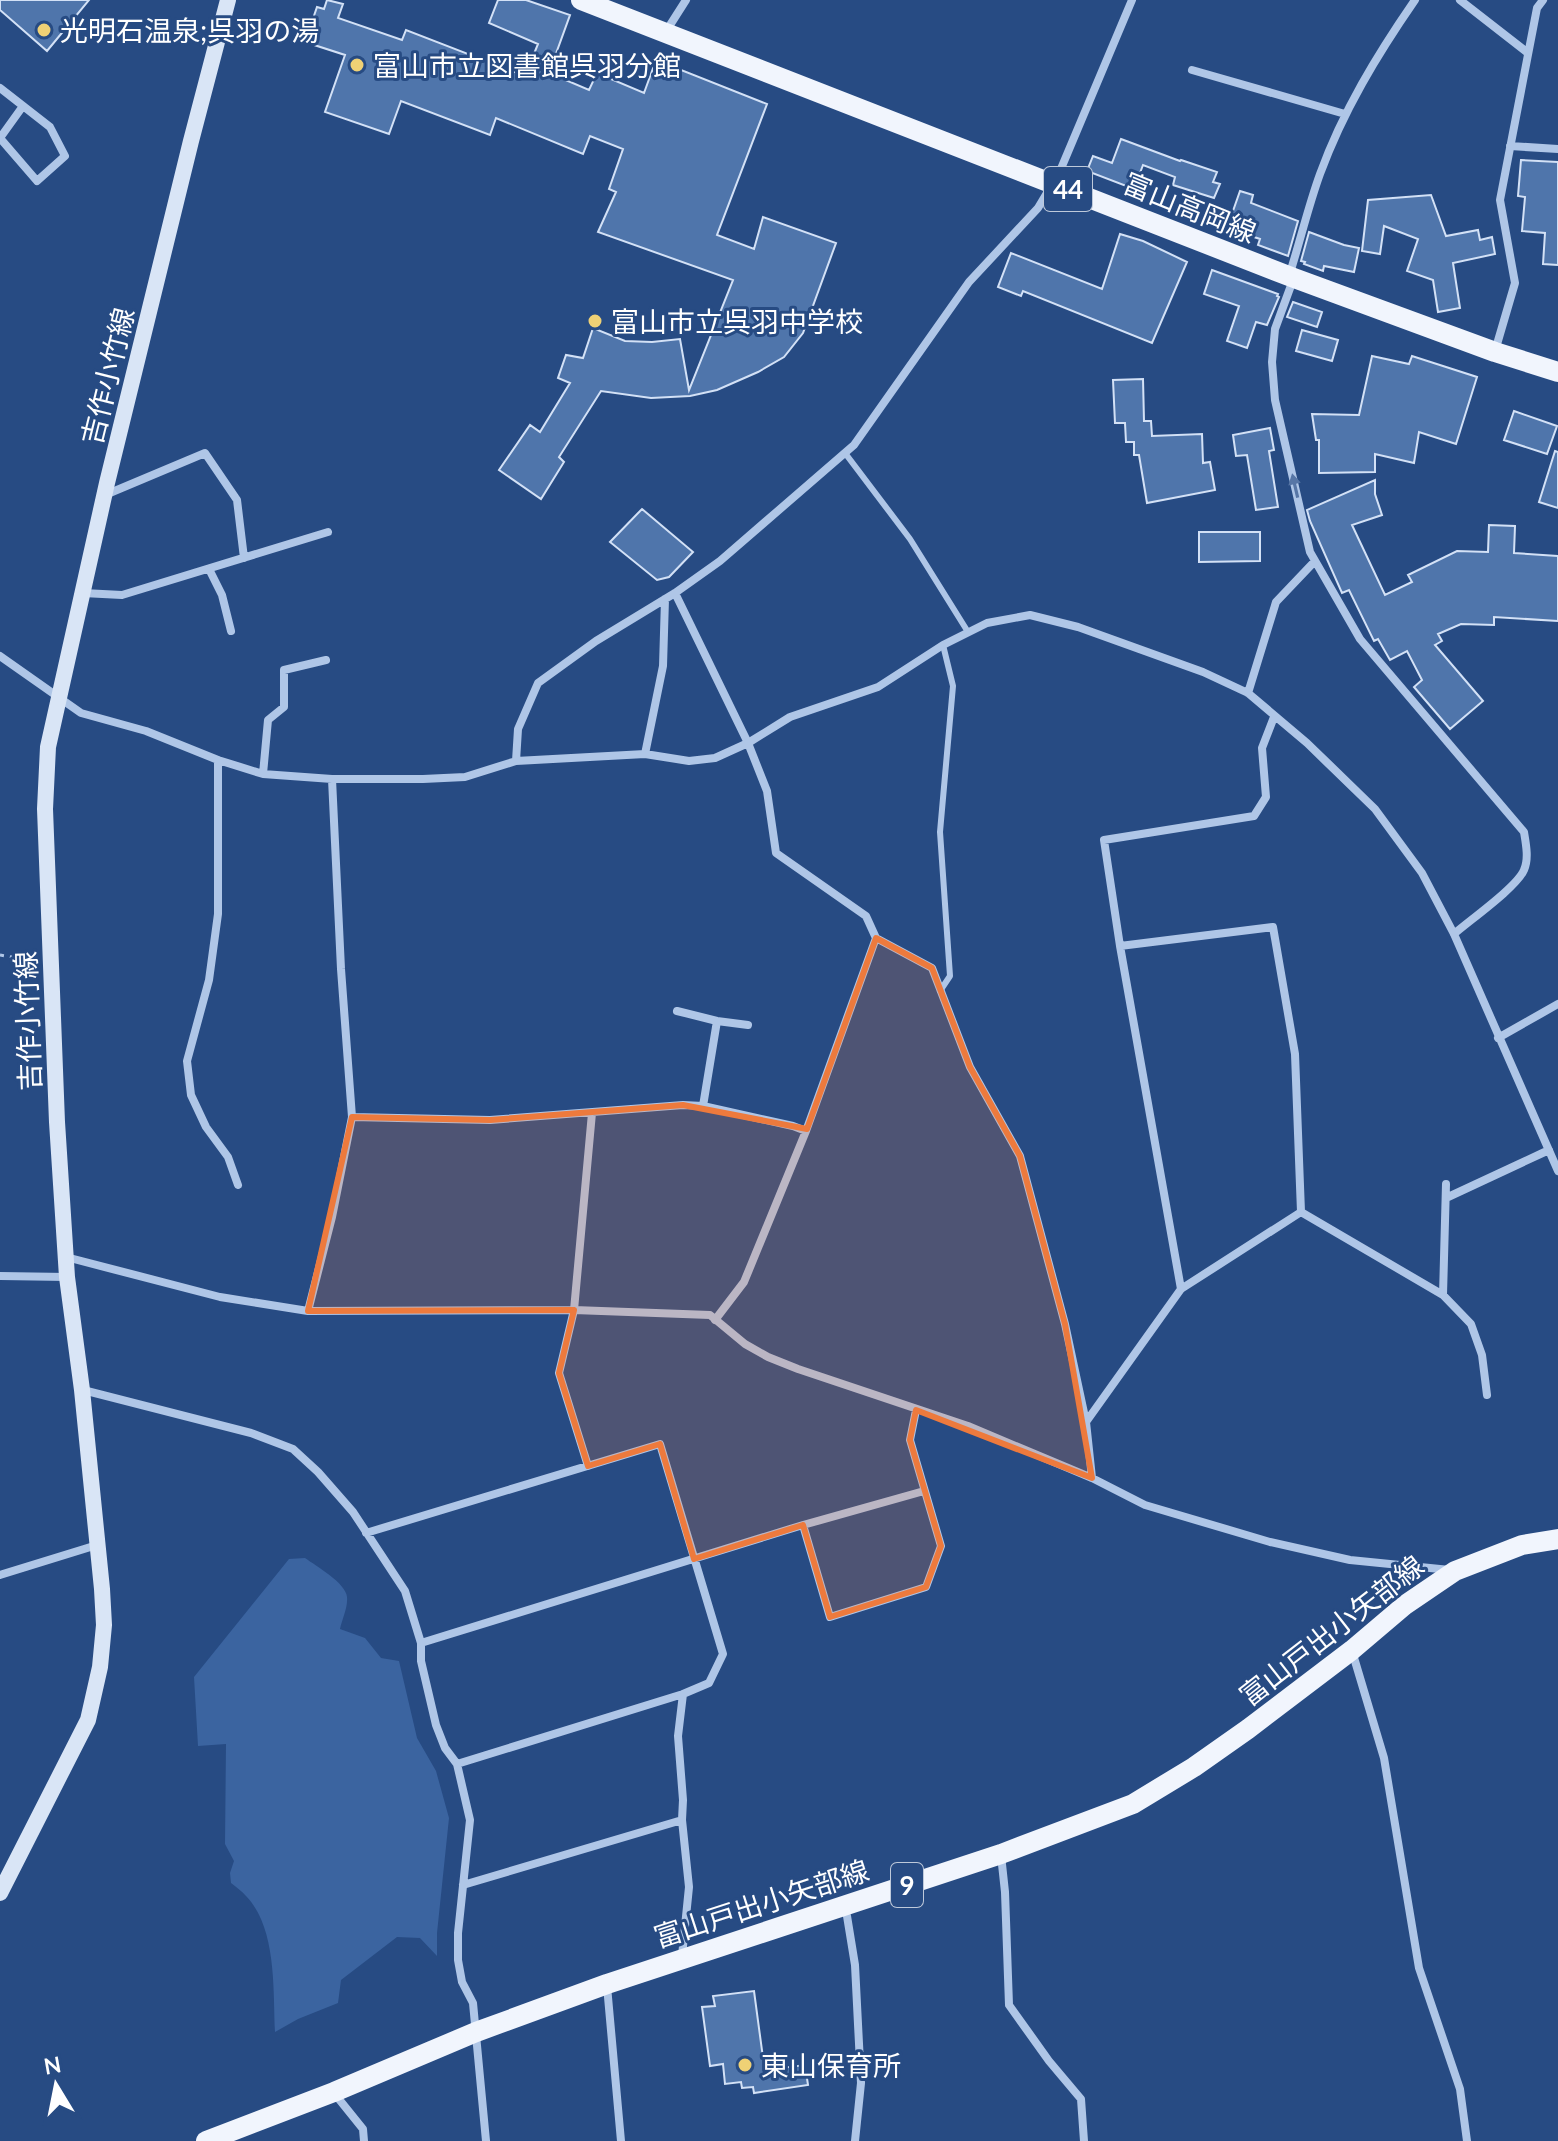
<svg xmlns="http://www.w3.org/2000/svg" width="1558" height="2141" font-family="Lato,'Noto Sans JP',sans-serif">
<style>
.green{fill:#3b64a0}
.building{fill:#4f75ab;stroke:#d3e1f6;stroke-width:2}
.lines{fill:none;stroke-linecap:round;stroke-linejoin:round}
.path{stroke:#afc6e7;stroke-width:3;stroke-dasharray:4 6;stroke-linecap:butt}
.service{stroke:#afc6e7;stroke-width:6}
.minor{stroke:#afc6e7;stroke-width:8}
.secondary{stroke:#d9e5f6;stroke-width:16}
.primary{stroke:#f1f5fd;stroke-width:20}
.oneway{fill:#5776a6}
.marked{fill:#ed7a3d;fill-opacity:0.2;stroke:#ed7a3d;stroke-width:6;stroke-linejoin:round}
.poi-dot{fill:#efd175;stroke:#274b83;stroke-width:3}
.labels{text-anchor:middle;dominant-baseline:central;stroke-width:6;stroke-linejoin:round;paint-order:stroke}
.shield{fill:#274b83;stroke:#bec9da;stroke-width:2}
.shield-label{font-size:26px;font-weight:bold;fill:#fff}
.poi-label{font-size:28px;fill:#fff;stroke:#274b83;text-anchor:start}
.street-label{font-size:28px;fill:#fff;stroke:#274b83}
</style>
<rect width="100%" height="100%" fill="#274b83"/>
<!-- green -->
<path class="green" d="M 305,1558 C 316,1566 346,1583 347,1597 C 348,1608 342,1619 340,1629 L 365,1638 L 381,1658 L 399,1661 L 417,1738 L 436,1771 L 449,1818 L 437,1933 L 437,1956 L 420,1938 L 397,1937 L 341,1980 L 338,2003 L 298,2019 L 275,2032 C 273,1990 277,1928 246,1896 C 242,1891 236,1887 231,1883 L 230,1873 L 234,1861 L 225,1844 L 226,1744 L 198,1746 L 194,1677 L 289,1559 Z"/>
<!-- building -->
<path class="building" d="M 0,0 L 89,0 L 47,51 L 0,10 Z
M 327,0 L 343,4 L 338,18 L 402,40 L 406,30 L 525,76 L 538,44 L 489,23 L 498,0 L 526,0 L 570,15 L 549,73 L 589,90 L 597,73 L 644,93 L 656,60 L 767,104 L 717,235 L 754,249 L 763,217 L 836,243 L 803,333 L 784,357 L 758,372 L 717,390 L 690,396 L 651,398 L 601,391 L 559,457 L 564,462 L 541,499 L 499,470 L 530,425 L 540,432 L 570,383 L 558,378 L 566,355 L 583,358 L 593,328 L 625,341 L 652,342 L 680,339 L 689,390 L 733,280 L 598,232 L 616,192 L 609,189 L 623,149 L 590,136 L 583,154 L 496,118 L 490,135 L 401,101 L 389,134 L 325,112 L 345,55 L 305,42 L 317,7 L 324,9 Z
M 1121,139 L 1180,161 L 1181,160 L 1217,172 L 1213,182 L 1220,184 L 1214,198 L 1173,185 L 1175,177 L 1143,165 L 1134,189 L 1087,171 L 1093,156 L 1112,163 Z
M 1521,160 L 1558,162 L 1558,265 L 1543,264 L 1545,233 L 1522,231 L 1525,197 L 1518,196 Z
M 1240,191 L 1253,195 L 1251,203 L 1298,221 L 1288,256 L 1258,245 L 1260,239 L 1227,228 Z
M 1431,195 L 1446,236 L 1478,230 L 1480,240 L 1492,237 L 1495,254 L 1453,263 L 1460,308 L 1438,312 L 1433,280 L 1407,271 L 1418,239 L 1384,226 L 1380,254 L 1362,251 L 1368,200 Z
M 1309,232 L 1344,245 L 1359,248 L 1354,272 L 1324,266 L 1323,271 L 1304,264 L 1305,262 L 1301,261 Z
M 1120,234 L 1143,241 L 1187,262 L 1152,343 L 1023,291 L 1021,296 L 998,287 L 1011,253 L 1102,289 Z
M 1212,270 L 1278,294 L 1277,296 L 1279,297 L 1267,325 L 1256,322 L 1247,348 L 1227,341 L 1239,306 L 1204,294 Z
M 1293,302 L 1322,312 L 1317,327 L 1287,317 Z
M 1302,330 L 1338,340 L 1332,361 L 1296,351 Z
M 1372,356 L 1409,364 L 1412,356 L 1477,377 L 1456,444 L 1419,432 L 1414,463 L 1375,454 L 1375,472 L 1319,473 L 1319,440 L 1316,440 L 1312,414 L 1359,415 Z
M 1143,379 L 1144,421 L 1151,421 L 1152,436 L 1202,434 L 1203,463 L 1210,462 L 1215,490 L 1147,503 L 1139,455 L 1134,455 L 1134,442 L 1126,442 L 1125,423 L 1115,423 L 1113,380 Z
M 1514,411 L 1557,426 L 1547,454 L 1504,440 Z
M 1270,428 L 1274,450 L 1269,451 L 1278,507 L 1256,510 L 1247,455 L 1236,456 L 1233,435 Z
M 1555,451 L 1558,452 L 1558,508 L 1539,502 Z
M 1375,480 L 1375,494 L 1382,515 L 1352,525 L 1385,595 L 1412,582 L 1408,575 L 1457,551 L 1488,552 L 1489,525 L 1515,526 L 1514,553 L 1558,556 L 1558,621 L 1494,617 L 1494,625 L 1461,624 L 1438,634 L 1442,641 L 1435,645 L 1483,701 L 1450,729 L 1414,687 L 1422,680 L 1407,651 L 1390,660 L 1378,639 L 1374,641 L 1349,590 L 1342,593 L 1310,521 L 1307,510 Z
M 642,509 L 693,552 L 669,577 L 657,580 L 610,542 Z
M 1199,532 L 1260,532 L 1260,561 L 1199,562 Z
M 754,1991 L 763,2058 L 772,2057 L 774,2069 L 805,2065 L 808,2085 L 754,2093 L 753,2087 L 742,2088 L 741,2082 L 725,2084 L 723,2064 L 710,2066 L 702,2007 L 715,2006 L 713,1996 Z"/>
<g class="lines">
<!-- path -->
<path class="path" d="M 0,955 L 36,961"/>
<!-- service -->
<path class="service" d="M 845,453 L 910,539 L 968,632
M 940,991 L 950,976 L 940,832 L 953,686 L 943,645"/>
<!-- minor -->
<path class="minor" d="M 1460,0 L 1528,53
M 665,33 L 686,0
M 1192,70 L 1345,114
M 0,88 L 50,127 L 65,156 L 37,181 L 0,138 L 23,106
M 1510,146 L 1558,149
M 1289,276 C 1300,242 1308,207 1320,174 C 1343,111 1377,55 1415,0
M 1293,280 L 1275,329 L 1272,362 L 1275,400 L 1310,552 L 1360,639 L 1524,832 C 1526,844 1529,859 1524,870 C 1517,887 1470,920 1454,934
M 1495,351 L 1515,283 L 1500,200 L 1537,8 L 1543,0
M 105,495 L 205,453 L 237,500 L 244,558
M 209,569 L 222,595 L 231,631
M 83,593 L 122,595 L 328,532
M 675,593 L 748,743 L 767,791 L 776,853 L 866,916 L 876,938 L 932,968 L 970,1067 L 1020,1156 L 1065,1324 L 1086,1422 L 1092,1478
M 0,656 L 81,713 L 146,731 L 218,760 L 263,774 L 332,779 L 423,779 L 465,777 L 516,761 L 645,754 L 689,761 L 715,758 L 748,743 L 790,717 L 878,687 L 943,645 L 987,623 L 1030,615 L 1078,627 L 1203,672 L 1248,693 L 1307,743 L 1375,809 L 1422,873 L 1454,934 L 1558,1171
M 1248,693 L 1276,602 L 1315,561
M 645,754 L 663,666 L 665,599
M 218,760 L 218,914 L 209,980 L 187,1061 L 191,1095 L 206,1127 L 228,1157 L 238,1185
M 516,761 L 518,729 L 538,683 L 596,641 L 675,593 L 720,561 L 854,445 L 969,282 L 1038,208 L 1060,171 L 1132,0
M 263,774 L 268,720 L 284,707 L 284,670 L 326,660
M 1120,946 L 1273,927 L 1295,1054 L 1301,1212
M 677,1011 L 717,1021 L 748,1025
M 1498,1038 L 1558,1004
M 703,1106 L 717,1021
M 352,1117 L 490,1120 L 683,1105 L 703,1106 L 793,1126 L 806,1131
M 1446,1198 L 1549,1150
M 1301,1212 L 1443,1295 L 1471,1324 L 1482,1355 L 1487,1395
M 66,1257 L 220,1297 L 308,1311 L 574,1310 L 710,1315 L 745,1344 L 768,1357 L 798,1369 L 968,1426 L 1092,1478 L 1145,1505 L 1270,1542 L 1350,1560 L 1450,1570
M 0,1276 L 67,1277
M 1181,1289 L 1120,946 L 1104,840 L 1254,816 L 1266,797 L 1262,748 L 1274,717
M 1443,1295 L 1446,1184
M 308,1311 L 332,1217 L 352,1117 L 341,969 L 332,779
M 715,1320 L 744,1282 L 806,1131 L 876,938
M 83,1390 L 251,1433 L 293,1449 L 318,1472 L 353,1512 L 405,1591 L 421,1643 L 421,1661 L 436,1725 L 445,1748 L 457,1764 L 470,1820 L 458,1933 L 458,1960 L 462,1982 L 473,2003 L 486,2141
M 1086,1422 L 1181,1289 L 1301,1212
M 588,1466 L 559,1373 L 574,1310 L 592,1113
M 803,1525 L 830,1617 L 926,1587 L 941,1546 L 910,1440 L 916,1410
M 366,1533 L 660,1444 L 723,1654 L 709,1683 L 683,1694 L 457,1764
M 0,1575 L 97,1545
M 421,1643 L 803,1525 L 924,1491
M 1352,1651 L 1384,1758 L 1419,1968 L 1460,2089 L 1467,2141
M 1001,1855 L 1005,1892 L 1009,2005 L 1049,2061 L 1081,2099 L 1084,2141
M 463,1885 L 682,1820
M 847,1916 L 855,1965 L 861,2083 L 855,2141
M 682,1956 L 689,1887 L 682,1820 L 683,1800 L 678,1736 L 683,1694
M 607,1986 L 621,2141
M 334,2093 L 363,2129 L 364,2141"/>
<!-- secondary -->
<path class="secondary" d="M 0,1893 L 88,1720 L 100,1667 L 104,1625 L 102,1589 L 82,1390 L 67,1277 L 57,1122 L 45,809 L 48,747 L 107,483 L 191,141 L 228,0"/>
<!-- primary -->
<path class="primary" d="M 581,0 L 1294,278 L 1495,352 L 1558,372
M 206,2141 L 334,2092 L 476,2032 L 607,1984 L 1001,1854 L 1133,1804 L 1194,1767 L 1248,1729 L 1352,1650 L 1405,1605 L 1455,1571 L 1522,1545 L 1558,1539"/>
</g>
<!-- one-way arrows -->
<defs><path id="oneway-solid" d="M-6-.8H1V-3.2L6.5 0L1 3.2V.8H-6Z" transform="scale(2)"/></defs>
<use class="oneway" href="#oneway-solid" transform="translate(1295 486) rotate(-103)"/>
<!-- marked area -->
<path class="marked" d="M 876,938 L 932,968 L 970,1067 L 1020,1156 L 1065,1324 L 1092,1478 L 916,1410 L 910,1440 L 941,1546 L 926,1587 L 830,1617 L 803,1525 L 694,1559 L 660,1444 L 588,1466 L 559,1373 L 574,1310 L 308,1311 L 352,1117 L 490,1120 L 683,1105 L 807,1129 Z"/>
<!-- markers -->
<g class="poi-dot">
<circle cx="44" cy="30" r="8"/>
<circle cx="357" cy="65" r="8"/>
<circle cx="595" cy="321" r="8"/>
<circle cx="745" cy="2065" r="8"/>
</g>
<g class="labels">
<!-- shield labels -->
<g class="shield">
<rect x="1044" y="167" width="48" height="44" rx="6"/>
<rect x="891" y="1863" width="32" height="44" rx="6"/>
</g>
<g class="shield-label">
<text x="1068" y="189">44</text>
<text x="907" y="1885">9</text>
</g>
<!-- poi labels -->
<g class="poi-label">
<text x="60" y="30">光明石温泉;呉羽の湯</text>
<text x="373" y="65">富山市立図書館呉羽分館</text>
<text x="611" y="321">富山市立呉羽中学校</text>
<text x="761" y="2065">東山保育所</text>
</g>
<!-- street labels -->
<g class="street-label">
<text transform="translate(1190 207) rotate(22)">富山高岡線</text>
<text transform="translate(107 376) rotate(-76)">吉作小竹線</text>
<text transform="translate(27 1021) rotate(-92)">吉作小竹線</text>
<text transform="translate(1331 1630) rotate(-38)">富山戸出小矢部線</text>
<text transform="translate(761 1903) rotate(-18)">富山戸出小矢部線</text>
</g>
</g>
<!-- north arrow -->
<g transform="translate(56 2085) rotate(350)" stroke="#274b83" stroke-width="6" paint-order="stroke">
<path d="M0-6L14 30L0 20L-14 30Z" fill="#ffffff"/>
<text y="-12" font-size="22" font-weight="bold" text-anchor="middle" fill="#ffffff">N</text>
</g>
</svg>
